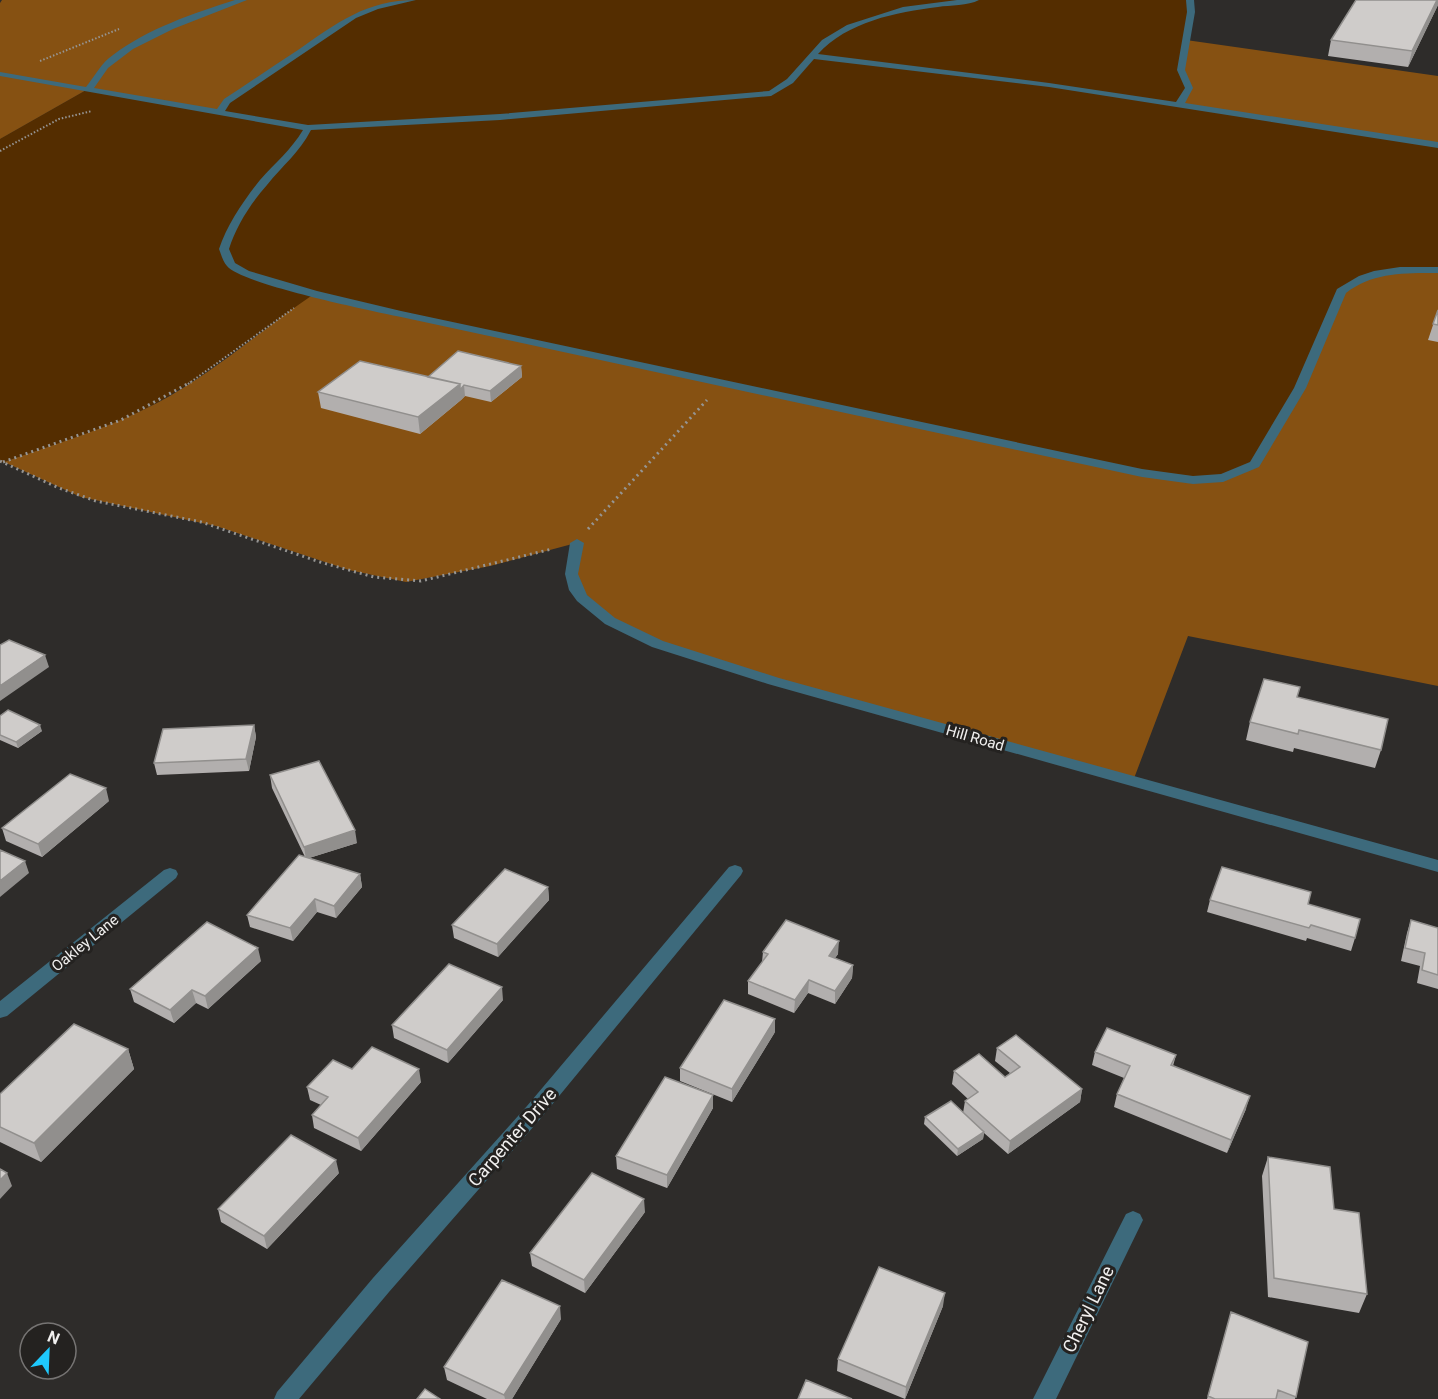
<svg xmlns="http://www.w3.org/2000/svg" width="1438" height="1399" font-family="Roboto,sans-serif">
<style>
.green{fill:#542d00}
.forest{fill:#865112}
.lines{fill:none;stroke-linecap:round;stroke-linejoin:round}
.path-far1{stroke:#969593;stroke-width:2;stroke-dasharray:1.5 2;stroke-linecap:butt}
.path{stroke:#969593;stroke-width:3;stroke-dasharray:2 4;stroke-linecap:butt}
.service{fill:#3d6a7c;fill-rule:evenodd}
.minor{fill:#3d6a7c;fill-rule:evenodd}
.wall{fill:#b2afae}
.shaded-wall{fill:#918f8d}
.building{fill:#cfccca;stroke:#918f8d;stroke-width:1.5}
.labels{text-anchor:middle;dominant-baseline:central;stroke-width:6;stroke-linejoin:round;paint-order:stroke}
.street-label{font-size:15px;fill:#f1f0ef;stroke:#242220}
.near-street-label{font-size:18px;fill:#f1f0ef;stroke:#242220}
</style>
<rect width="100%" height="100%" fill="#2e2c2a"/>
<!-- green -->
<path class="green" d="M 412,0 L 1190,0 L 1183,65 L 1438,145 L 1438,271 L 1300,388 L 1255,464 L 1243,471 L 1193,480 L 278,319 C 239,347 200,379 158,402 C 109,429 53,445 0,463 L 0,139 L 88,89 L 222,106 L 353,16 L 376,7 Z"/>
<!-- forest -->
<path class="forest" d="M 2,0 L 412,0 L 365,10 L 227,101 L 221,112 L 88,89 L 0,139 L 0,3 Z
M 1186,40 L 1438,76 L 1438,145 L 1178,105 L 1188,92 L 1181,70 Z
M 1438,270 L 1438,686 L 1188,636 L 1133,781 L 729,668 L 625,630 L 572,582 L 576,543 L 490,566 L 406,582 L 349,570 L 216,526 L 81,497 L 4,462 C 55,444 109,428 157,403 C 212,374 262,329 314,294 L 1142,473 L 1223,478 L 1255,464 L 1300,388 L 1341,291 L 1370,275 Z"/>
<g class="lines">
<!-- path-far1 -->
<path class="path-far1" d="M 40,61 L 119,29
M 0,151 L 59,119 L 92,111
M 188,384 L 294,308"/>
<!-- path -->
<path class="path" d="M 0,461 L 59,488 L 96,501 L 201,522 L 320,562 L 374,577 L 421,581 L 552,549
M 3,462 L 121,420 L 191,382
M 588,529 L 707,400"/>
<!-- service -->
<path class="service" d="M 235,0 L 247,0 L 173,29 L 133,49 L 108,68 L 94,88 L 217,109 L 224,99 C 249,83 273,66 298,50 C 337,23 366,0 416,0 L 378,9 L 356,18 L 230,103 L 225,111 L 308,125 L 500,114 L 769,91 L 787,79 L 822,40 L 847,25 L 903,7 L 957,0 L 979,0 C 968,6 950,5 938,7 C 896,12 847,22 818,54 L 1049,83 L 1176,102 L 1185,88 L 1177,70 L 1187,12 L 1186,0 L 1194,0 L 1195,12 L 1185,70 L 1193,88 L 1185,103 L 1438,142 L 1438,148 L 1049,87 L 814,59 L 793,83 L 771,96 L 500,120 L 311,130 C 299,153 283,165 267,185 C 251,203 236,226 229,249 L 235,263 L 249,271 L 317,291 L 401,311 L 1142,469 L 1193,476 L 1221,474 L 1250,462 L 1294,388 L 1337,289 L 1359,276 L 1374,271 L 1400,267 L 1438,267 L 1438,273 C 1405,273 1373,272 1346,293 L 1306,388 L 1259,467 L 1223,482 L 1193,484 L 1142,477 L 401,317 C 372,311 241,284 227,266 C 223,262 221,254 219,249 C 227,225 244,200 260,180 C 275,163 291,150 303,130 L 0,76 L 0,72 L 86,87 C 95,76 101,63 113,55 C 147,29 194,13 235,0 Z"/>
<!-- minor -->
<path class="minor" d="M 577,539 L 584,543 L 578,574 L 587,595 L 615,618 L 663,641 L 779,678 L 1438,860 L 1438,872 L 768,684 L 652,647 L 605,624 L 577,601 L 569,590 L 565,574 L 570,543 Z
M 735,865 L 741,867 L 743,871 L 741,875 L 541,1118 L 389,1292 L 299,1399 L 274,1399 L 277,1392 L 373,1278 L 527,1106 L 729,867 Z
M 170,868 L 176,870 L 178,874 L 176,878 L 7,1016 L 0,1018 L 0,1001 L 164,870 Z
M 1133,1211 L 1140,1214 L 1143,1220 L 1056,1399 L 1033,1399 L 1126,1214 Z"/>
</g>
<!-- wall -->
<path class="wall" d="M 1438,0 L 1438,5 L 1408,67 L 1328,56 L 1331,40 Z
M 1438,310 L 1438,342 L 1428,340 Z
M 521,366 L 522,377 L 491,402 L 465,396 L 461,400 L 420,434 L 321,408 L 318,392 L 428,377 Z
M 1298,697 L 1381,750 L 1375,768 L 1294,748 L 1293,752 L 1246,740 L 1250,722 Z
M 0,716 L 42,731 L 18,748 L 0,740 Z
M 254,725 L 256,737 L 249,771 L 157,775 L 154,763 Z
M 270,775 L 357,843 L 309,858 L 360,874 L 362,887 L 336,918 L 317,912 L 293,941 L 250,927 L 247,915 L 305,857 L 272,788 Z
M 109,801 L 42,857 L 6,841 L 2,828 Z
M 548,887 L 549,900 L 498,957 L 454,938 L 452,925 Z
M 1210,900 L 1308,904 L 1355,938 L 1351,951 L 1307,938 L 1306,941 L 1207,912 Z
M 1411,920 L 1438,928 L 1438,989 L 1417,983 L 1420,966 L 1401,961 L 1407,933 Z
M 763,952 L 838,954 L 835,958 L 853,965 L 852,978 L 835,1004 L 808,993 L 794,1013 L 748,994 L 748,981 L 762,962 Z
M 261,961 L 208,1009 L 196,1003 L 174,1023 L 134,1002 L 130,989 Z
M 503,1000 L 448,1063 L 394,1038 L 392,1025 Z
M 775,1032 L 732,1102 L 680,1081 L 680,1068 Z
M 997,1048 L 1082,1089 L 1080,1102 L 1008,1154 L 984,1133 L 983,1139 L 957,1156 L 924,1124 L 925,1117 L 963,1113 L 965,1101 L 968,1099 L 952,1084 L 954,1071 L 1005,1077 L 1010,1073 L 995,1061 Z
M 128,1049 L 134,1069 L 41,1162 L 0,1142 L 0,1094 Z
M 1095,1052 L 1176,1055 L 1173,1066 L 1246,1109 L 1227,1153 L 1114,1107 L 1117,1094 L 1124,1078 L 1092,1065 Z
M 352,1069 L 421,1082 L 361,1151 L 314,1128 L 312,1115 L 321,1105 L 310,1100 L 307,1087 Z
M 713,1095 L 713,1108 L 667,1188 L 617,1169 L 616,1156 Z
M 1268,1157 L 1334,1209 L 1367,1294 L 1359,1313 L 1268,1297 L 1262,1176 Z
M 339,1173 L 267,1249 L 221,1222 L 218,1209 Z
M 645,1212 L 585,1293 L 532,1266 L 530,1253 Z
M 943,1306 L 905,1399 L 837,1371 L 838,1359 Z
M 1231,1312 L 1308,1342 L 1295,1399 L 1207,1399 Z
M 561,1319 L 512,1399 L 487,1399 L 447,1380 L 444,1367 Z"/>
<!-- shaded-wall -->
<path class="shaded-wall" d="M 1437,0 L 1438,0 L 1438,5 L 1408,67 L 1412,51 Z
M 521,366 L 522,377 L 491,402 L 490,391 Z
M 460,384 L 464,385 L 465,396 L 461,400 L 420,434 L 418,417 Z
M 45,655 L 49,667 L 0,701 L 0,686 Z
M 40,725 L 42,731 L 18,748 L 16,742 Z
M 254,725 L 256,737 L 249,771 L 246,759 Z
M 106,788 L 109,801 L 42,857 L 38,844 Z
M 355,830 L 357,843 L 306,859 L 304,847 Z
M 25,861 L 29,873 L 0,897 L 0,881 Z
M 360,874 L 362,887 L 336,918 L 334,906 Z
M 548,887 L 549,900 L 498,957 L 497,944 Z
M 315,899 L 317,912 L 293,941 L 290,928 Z
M 839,941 L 838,954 L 828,968 L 829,956 Z
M 258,948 L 261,961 L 208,1009 L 205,996 Z
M 853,965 L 852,978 L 835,1004 L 835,991 Z
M 809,980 L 808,993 L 794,1013 L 795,1000 Z
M 502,987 L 503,1000 L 448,1063 L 447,1050 Z
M 192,990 L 196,1003 L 174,1023 L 170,1010 Z
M 775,1019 L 775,1032 L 732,1102 L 732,1089 Z
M 128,1049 L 134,1069 L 41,1162 L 34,1143 Z
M 419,1069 L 421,1082 L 361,1151 L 358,1138 Z
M 1082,1089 L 1080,1102 L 1008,1154 L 1010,1141 Z
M 713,1095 L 713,1108 L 667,1188 L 667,1175 Z
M 1250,1096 L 1246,1109 L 1227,1153 L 1231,1140 Z
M 984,1132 L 983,1139 L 957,1156 L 958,1149 Z
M 336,1160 L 339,1173 L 267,1249 L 264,1236 Z
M 7,1173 L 12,1186 L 0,1199 L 0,1180 Z
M 644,1199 L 645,1212 L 585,1293 L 584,1280 Z
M 945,1293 L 943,1306 L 905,1399 L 906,1387 Z
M 560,1306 L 561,1319 L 512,1399 L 505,1399 L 504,1395 Z"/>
<!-- building -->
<path class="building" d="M 1356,0 L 1437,0 L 1412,51 L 1331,40 Z
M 1438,310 L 1438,325 L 1433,324 Z
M 458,351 L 521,366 L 490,391 L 464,385 L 460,390 L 460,384 L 428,377 Z
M 360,361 L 460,384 L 418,417 L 318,392 Z
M 9,640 L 45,655 L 0,686 L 0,645 Z
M 1264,679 L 1300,687 L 1297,697 L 1388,719 L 1381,750 L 1299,730 L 1298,734 L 1250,722 Z
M 8,710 L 40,725 L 16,742 L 0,735 L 0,716 Z
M 254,725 L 246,759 L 154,763 L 163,729 Z
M 319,761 L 355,830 L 304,847 L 270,775 Z
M 70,774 L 106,788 L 38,844 L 2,828 Z
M 0,850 L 25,861 L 0,881 Z
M 299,855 L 360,874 L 334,906 L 315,899 L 290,928 L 247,915 Z
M 1222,867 L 1311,892 L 1308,904 L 1360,919 L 1355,938 L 1311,925 L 1309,928 L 1210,900 Z
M 505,869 L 548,887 L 497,944 L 452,925 Z
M 786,920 L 839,941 L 829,956 L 853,965 L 835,991 L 809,980 L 795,1000 L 748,981 L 768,954 L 763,952 Z
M 1411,920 L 1438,928 L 1438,975 L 1422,970 L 1425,953 L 1405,948 Z
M 207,922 L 258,948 L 205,996 L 192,990 L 170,1010 L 130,989 Z
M 449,964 L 502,987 L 447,1050 L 392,1025 Z
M 724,1000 L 775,1019 L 732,1089 L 680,1068 Z
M 74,1024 L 128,1049 L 34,1143 L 0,1127 L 0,1094 Z
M 1107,1028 L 1176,1055 L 1171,1065 L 1250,1096 L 1231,1140 L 1117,1094 L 1130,1066 L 1095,1052 Z
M 1016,1035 L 1082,1089 L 1010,1141 L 965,1101 L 978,1092 L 954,1071 L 979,1054 L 1005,1077 L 1020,1067 L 997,1048 Z
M 372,1047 L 419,1069 L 358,1138 L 312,1115 L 328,1097 L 307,1087 L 333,1060 L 352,1069 Z
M 665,1077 L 713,1095 L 667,1175 L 616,1156 Z
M 951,1101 L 984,1132 L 958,1149 L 925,1117 Z
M 291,1135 L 336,1160 L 264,1236 L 218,1209 Z
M 1268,1157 L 1330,1167 L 1334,1209 L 1359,1213 L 1367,1294 L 1274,1278 Z
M 0,1169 L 7,1173 L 0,1180 Z
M 592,1173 L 644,1199 L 584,1280 L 530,1253 Z
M 879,1267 L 945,1293 L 906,1387 L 838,1359 Z
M 502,1280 L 560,1306 L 504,1395 L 444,1367 Z
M 1231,1312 L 1308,1342 L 1296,1397 L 1278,1390 L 1276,1399 L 1215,1399 L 1208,1396 Z
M 806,1380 L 852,1399 L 798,1399 Z
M 425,1389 L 440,1399 L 417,1399 Z"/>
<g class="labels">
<!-- street labels -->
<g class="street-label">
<text transform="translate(975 738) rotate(16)">Hill Road</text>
<text transform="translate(85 943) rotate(-39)">Oakley Lane</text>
</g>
<!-- near-street labels -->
<g class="near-street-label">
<text transform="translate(512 1137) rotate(-49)">Carpenter Drive</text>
<text transform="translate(1088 1309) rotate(-64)">Cheryl Lane</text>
</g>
</g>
<!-- north arrow -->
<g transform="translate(48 1351) rotate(23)"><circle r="28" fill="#242220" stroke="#767473" stroke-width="1.5"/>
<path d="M0-4.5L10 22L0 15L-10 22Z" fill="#1fc9fd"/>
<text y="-9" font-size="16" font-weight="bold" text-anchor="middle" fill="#f1f0ef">N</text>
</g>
</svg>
